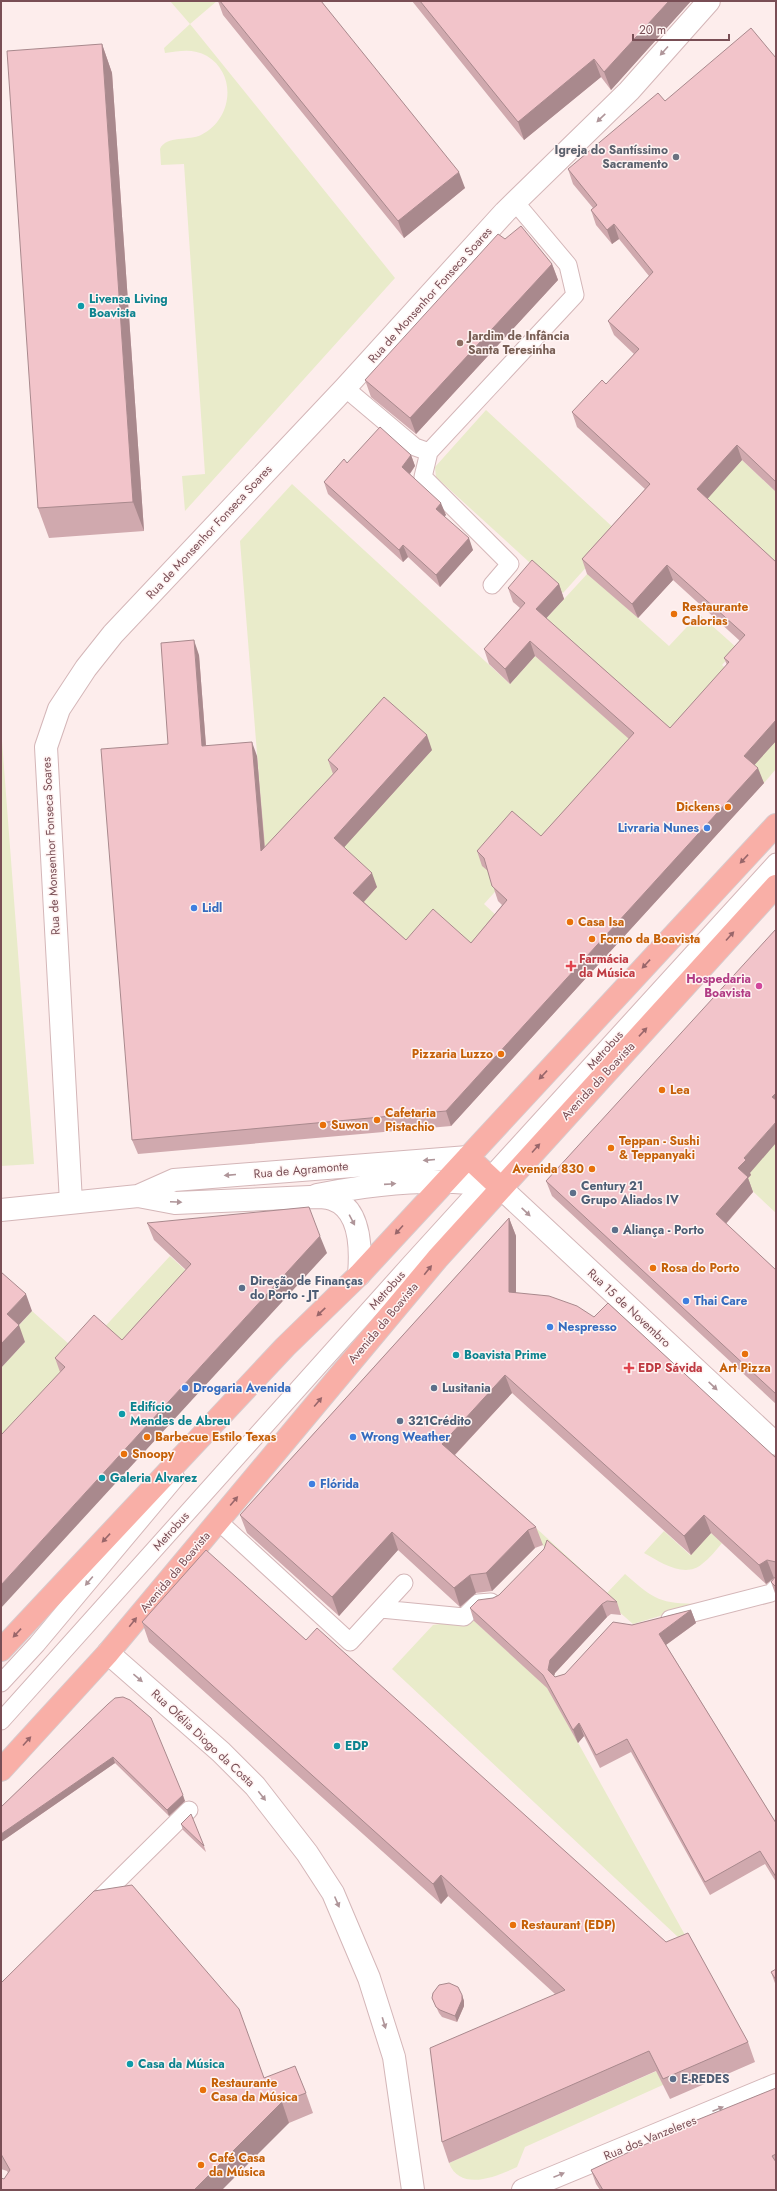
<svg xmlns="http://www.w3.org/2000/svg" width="777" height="2191" font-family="Jost,sans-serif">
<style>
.green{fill:#e9ebca}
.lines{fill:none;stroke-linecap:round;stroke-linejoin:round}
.service-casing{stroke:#d4b6b8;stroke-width:19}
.minor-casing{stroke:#d4b6b8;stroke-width:24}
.tertiary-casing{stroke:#d4b6b8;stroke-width:24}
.primary-casing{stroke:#d7cacc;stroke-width:24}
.service{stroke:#fff;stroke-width:17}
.minor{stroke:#fff;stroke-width:22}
.tertiary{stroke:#fff;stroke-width:22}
.primary{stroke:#f9afa7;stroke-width:22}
.wall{fill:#d0a9ae}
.shaded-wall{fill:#a9898d}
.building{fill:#f2c4ca;stroke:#a9898d}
.oneway{fill:#af9599}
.oneway2{fill:#99666a}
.worship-dot{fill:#6b7280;stroke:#fff4f3;stroke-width:1.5}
.culture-dot{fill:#0f9aa8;stroke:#fff4f3;stroke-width:1.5}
.education-dot{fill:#8d6e63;stroke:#fff4f3;stroke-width:1.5}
.food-dot{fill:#e8710a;stroke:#fff4f3;stroke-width:1.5}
.shop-dot{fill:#3f7fe0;stroke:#fff4f3;stroke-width:1.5}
.health-dot{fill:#e0444e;stroke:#fff4f3;stroke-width:1.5}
.hotel-dot{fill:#d1479c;stroke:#fff4f3;stroke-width:1.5}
.service-dot{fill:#5c6f8a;stroke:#fff4f3;stroke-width:1.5}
.labels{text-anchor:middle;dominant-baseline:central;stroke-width:3;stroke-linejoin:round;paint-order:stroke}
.worship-label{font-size:12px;font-weight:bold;fill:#5b616d;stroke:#fff4f3;text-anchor:end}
.street-label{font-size:12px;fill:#794e55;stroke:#fff4f3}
.culture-label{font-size:12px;font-weight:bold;fill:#0d838f;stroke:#fff4f3;text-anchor:start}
.education-label{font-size:12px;font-weight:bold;fill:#785e54;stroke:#fff4f3;text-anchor:start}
.food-label{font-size:12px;font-weight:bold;fill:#c56008;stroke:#fff4f3;text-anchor:start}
.shop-label{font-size:12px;font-weight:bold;fill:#366cbe;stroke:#fff4f3;text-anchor:start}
.health-label{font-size:12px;font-weight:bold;fill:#be3a42;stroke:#fff4f3;text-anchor:start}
.hotel-label{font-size:12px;font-weight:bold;fill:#b23c85;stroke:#fff4f3;text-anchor:end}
.service-label{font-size:12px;font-weight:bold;fill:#4e5e75;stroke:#fff4f3;text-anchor:start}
</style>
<rect width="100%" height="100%" fill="#fdedec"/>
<!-- green -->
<path class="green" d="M 170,1 L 217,1 L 190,24 L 395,278 L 185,511 L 182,476 L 205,474 L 184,164 L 161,165 L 160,149 C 166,135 190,141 201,135 C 232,120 238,75 207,56 C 193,48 180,51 165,53 L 164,48 L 190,24 Z
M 486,410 L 618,532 L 563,593 L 436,477 L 435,467 Z
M 742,460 L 776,492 L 776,572 L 675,478 L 723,481 Z
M 292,484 L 510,684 L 535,656 L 649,756 L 629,780 L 705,848 L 701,852 L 502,884 L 484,904 L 514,932 L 448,989 L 266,866 L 240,541 Z
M 588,573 L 669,646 L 699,614 L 737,648 L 722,665 L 776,715 L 776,769 L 764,783 L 750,770 L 763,755 L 668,735 L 542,623 Z
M 1,728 L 34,1164 L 1,1166 Z
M 776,1136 L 776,1213 L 744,1183 L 734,1138 Z
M 170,1256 L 197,1281 L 138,1366 L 100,1332 Z
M 32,1311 L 80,1354 L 1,1459 L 1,1368 L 25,1342 L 14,1331 Z
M 476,1473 L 607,1593 L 625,1574 C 656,1601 659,1603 700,1604 L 633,1624 L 469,1481 Z
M 664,1531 L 690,1555 L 711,1533 L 722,1543 C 716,1550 710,1558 702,1564 C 685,1579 660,1562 644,1553 Z
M 472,1619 L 547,1687 L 695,1953 L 392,1669 L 433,1625 Z
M 659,2070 L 665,2084 L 525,2147 L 517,2167 C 494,2178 460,2191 449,2163 Z"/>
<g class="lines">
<!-- service casing -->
<g class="service-casing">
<path id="service" d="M 345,388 L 415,447 L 429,452 L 575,295 L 568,265 L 515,202
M 429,452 L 423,477 L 510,564 L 492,585
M 218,1521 L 350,1642 L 404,1583
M 381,1609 L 464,1617 L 478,1603 L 491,1602
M 670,1619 L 771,1593 L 776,1588
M 1,1683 L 37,1644 L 176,1478
M 1,1721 L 410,1264 L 776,862
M 94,1904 L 189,1810"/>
</g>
<!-- minor casing -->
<g class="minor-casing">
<path id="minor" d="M 500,1187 L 776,1444
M 71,1202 L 46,747 L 59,709 L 86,668 L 113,634 L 345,388 L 505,212 L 629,91 L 709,1
M 108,1653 L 221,1752 L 255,1786 L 307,1853 L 333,1893 L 369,1978 L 394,2057 L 413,2190
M 523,2190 L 776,2085"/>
</g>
<!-- tertiary casing -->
<g class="tertiary-casing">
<path id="tertiary" d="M 317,1195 C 377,1183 440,1176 500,1187
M 138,1196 L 174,1180 L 468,1157
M 1,1210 L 138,1196 L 175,1203 L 310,1197 C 317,1197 326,1197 332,1199 C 362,1209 361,1251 359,1275"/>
</g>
<!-- primary casing -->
<g class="primary-casing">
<path id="primary" d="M 468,1157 L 500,1187
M 1,1650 L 285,1347 L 359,1275 L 776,825
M 1,1770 L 108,1653 L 437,1259 L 776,886"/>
</g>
<!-- service -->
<use href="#service" class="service"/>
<!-- minor -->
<use href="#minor" class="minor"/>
<!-- tertiary -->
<use href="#tertiary" class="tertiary"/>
<!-- primary -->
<use href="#primary" class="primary"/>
</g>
<!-- wall -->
<path class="wall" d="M 218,1 L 321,1 L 465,188 L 404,238 L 223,15 Z
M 412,1 L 691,1 L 611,90 L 601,77 L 524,140 Z
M 102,44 L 112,73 L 144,531 L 49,538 L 38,508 Z
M 776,58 L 776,492 L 742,460 L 707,498 L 776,562 L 776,741 L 754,765 L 764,783 L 451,1126 L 138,1154 L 132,1140 L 168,744 L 199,655 L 206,745 L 257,756 L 265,847 L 333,774 L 328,760 L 432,750 L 344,847 L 377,887 L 364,902 L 406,940 L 471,943 L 502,905 L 498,901 L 488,871 L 482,866 L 477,851 L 541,836 L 629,739 L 535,656 L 510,684 L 489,664 L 484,649 L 520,608 L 513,602 L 508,588 L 559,584 L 564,599 L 546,618 L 670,728 L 727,665 L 724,658 L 740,641 L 673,580 L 638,618 L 587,574 L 582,559 L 645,489 L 577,427 L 572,412 L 606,384 L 634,354 L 614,335 L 608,321 L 649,276 L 619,239 L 612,244 L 596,225 L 591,210 L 593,208 L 573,184 L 568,169 L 665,101 Z
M 505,239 L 552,264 L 558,280 L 416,434 L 371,397 L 365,380 Z
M 411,455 L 415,466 L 410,474 L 446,515 L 444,516 L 473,550 L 440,587 L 408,557 L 403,562 L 328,494 L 324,482 L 347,463 Z
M 750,1173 L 751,1175 L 748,1178 L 753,1192 L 726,1224 L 776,1270 L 776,1404 L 552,1196 L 546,1181 Z
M 509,1218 L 516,1236 L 516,1293 L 776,1458 L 776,1596 L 771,1582 L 774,1578 L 766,1584 L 711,1533 L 691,1555 L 512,1393 L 455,1455 L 536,1527 L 543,1545 L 535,1548 L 492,1591 L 476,1593 L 460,1607 L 398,1550 L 339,1616 L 247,1533 L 240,1515 Z
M 147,1223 L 327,1253 L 60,1372 L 55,1358 L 122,1340 L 186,1270 L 154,1240 Z
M 499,1595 L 617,1602 L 621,1615 L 611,1614 L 607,1617 L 555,1673 L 554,1676 L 555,1677 L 565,1674 L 632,1625 L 691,1610 L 696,1623 L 666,1645 L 776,1823 L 776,1882 L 765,1864 L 710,1895 L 631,1752 L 600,1768 L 584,1736 L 578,1743 L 547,1688 L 474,1621 L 470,1608 Z
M 142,1622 L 748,2042 L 755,2062 L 670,2099 L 656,2071 L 449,2163 L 442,2142 L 555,1994 L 448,1896 L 441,1904 L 149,1642 Z
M 108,1704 L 185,1801 L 169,1816 L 115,1763 L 1,1842 L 1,1807 Z
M 181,1824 L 204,1846 L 206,1852 L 183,1830 Z
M 776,1969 L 776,1986 L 771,1972 Z
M 1,1983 L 306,2093 L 313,2113 L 289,2123 L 4,2179 L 8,2173 L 7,2171 L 1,2169 Z
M 462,1995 L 464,2001 L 464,2006 L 457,2022 L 442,2017 L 439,2013 L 432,1998 Z
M 776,2088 L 776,2190 L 600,2190 L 596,2184 L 591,2170 Z"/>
<!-- shaded-wall -->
<path class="shaded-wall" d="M 669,1 L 691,1 L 611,90 L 604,72 Z
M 102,44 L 112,73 L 144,531 L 133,502 Z
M 594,59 L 601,77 L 524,140 L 518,122 Z
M 459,172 L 465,188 L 404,238 L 398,221 Z
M 614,224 L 619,239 L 612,244 L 607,230 Z
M 552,264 L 558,280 L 416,434 L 410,418 Z
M 737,445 L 742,460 L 703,504 L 697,489 Z
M 411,455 L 415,466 L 406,479 L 402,467 Z
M 441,503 L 446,515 L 440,521 L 436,509 Z
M 469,538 L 473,550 L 440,587 L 436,575 Z
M 403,545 L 408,557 L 403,562 L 399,550 Z
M 667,565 L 673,580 L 638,618 L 632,604 Z
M 559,584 L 564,599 L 541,624 L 536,609 Z
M 194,640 L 199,655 L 207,760 L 202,746 Z
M 530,641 L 535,656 L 510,684 L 505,669 Z
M 776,720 L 776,741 L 750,770 L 744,756 Z
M 427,735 L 432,750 L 339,853 L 334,838 Z
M 252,742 L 257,756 L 266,866 L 261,851 Z
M 758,768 L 764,783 L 451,1126 L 446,1111 Z
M 372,873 L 377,887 L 359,907 L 353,893 Z
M 776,1093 L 776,1106 L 772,1097 Z
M 776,1122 L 776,1143 L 750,1173 L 751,1175 L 748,1178 L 753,1192 L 721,1229 L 716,1214 L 738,1168 L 744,1158 Z
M 509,1218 L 516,1236 L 516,1311 L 509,1292 Z
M 320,1236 L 327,1253 L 1,1608 L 1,1585 Z
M 26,1294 L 32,1311 L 19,1325 L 25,1342 L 1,1368 L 1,1344 L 7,1314 Z
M 505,1375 L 512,1393 L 448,1462 L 442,1444 Z
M 704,1515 L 711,1533 L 691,1555 L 684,1536 Z
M 528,1530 L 535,1548 L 492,1591 L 486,1573 Z
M 392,1532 L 398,1550 L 339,1616 L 332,1597 Z
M 767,1560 L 774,1578 L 766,1584 L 759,1565 Z
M 470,1575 L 476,1593 L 460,1607 L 454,1588 Z
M 602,1604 L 607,1617 L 555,1673 L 552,1683 L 548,1670 L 550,1660 Z
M 691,1610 L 696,1623 L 663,1647 L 659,1634 Z
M 579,1723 L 584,1736 L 578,1743 L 573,1730 Z
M 113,1757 L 115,1763 L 1,1842 L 1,1834 Z
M 183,1795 L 185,1801 L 169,1816 L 167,1810 Z
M 441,1875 L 448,1896 L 441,1904 L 433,1884 Z
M 462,1995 L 464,2001 L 464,2006 L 457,2022 L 455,2016 Z
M 282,2102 L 289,2123 L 222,2190 L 194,2190 Z"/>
<!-- building -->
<path class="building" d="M 220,1 L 321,1 L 459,172 L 398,221 Z
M 420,1 L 669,1 L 604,72 L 594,59 L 518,122 Z
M 751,28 L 776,58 L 776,482 L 737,445 L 697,489 L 776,562 L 776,720 L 744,756 L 758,768 L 446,1111 L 132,1140 L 101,749 L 168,744 L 161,643 L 194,640 L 202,746 L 252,742 L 261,851 L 338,769 L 328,760 L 384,697 L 427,735 L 334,838 L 372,873 L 353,893 L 406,940 L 433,909 L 471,943 L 507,900 L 492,886 L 484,858 L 477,851 L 512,811 L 541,836 L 634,733 L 530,641 L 505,669 L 484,649 L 525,603 L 508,588 L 532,560 L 559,584 L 536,609 L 670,728 L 729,662 L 724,658 L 745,635 L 667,565 L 632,604 L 582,559 L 650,484 L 572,412 L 602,380 L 606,384 L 639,349 L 608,321 L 653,272 L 614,224 L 607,230 L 591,210 L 597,205 L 568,169 L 658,93 L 665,101 Z
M 102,44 L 133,502 L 38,508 L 7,51 Z
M 521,226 L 552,264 L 410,418 L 365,380 L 498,234 L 505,239 Z
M 380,427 L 411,455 L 402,467 L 441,503 L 436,509 L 469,538 L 436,575 L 403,545 L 399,550 L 324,482 L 344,459 L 347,463 Z
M 776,929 L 776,1093 L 772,1097 L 776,1100 L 776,1122 L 744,1158 L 746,1160 L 738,1168 L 748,1177 L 716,1214 L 776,1270 L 776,1394 L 546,1181 Z
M 309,1207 L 320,1236 L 1,1585 L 1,1435 L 65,1367 L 55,1358 L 94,1315 L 122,1340 L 191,1264 L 147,1223 Z
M 509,1218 L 509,1292 L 549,1296 L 577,1306 L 594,1317 L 608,1303 L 776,1458 L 776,1562 L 767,1560 L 759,1565 L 704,1515 L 684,1536 L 505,1375 L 442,1444 L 536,1527 L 528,1530 L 486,1573 L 470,1575 L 454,1588 L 392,1532 L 332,1597 L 240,1515 Z
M 1,1272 L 26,1294 L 7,1314 L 19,1325 L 1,1344 Z
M 547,1540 L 617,1602 L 607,1601 L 602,1604 L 550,1660 L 548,1670 L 555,1677 L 565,1674 L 613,1622 L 632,1625 L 691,1610 L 659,1634 L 776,1823 L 776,1877 L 760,1851 L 705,1882 L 627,1739 L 596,1755 L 579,1723 L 573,1730 L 543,1675 L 470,1608 L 478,1600 L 493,1598 L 499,1595 L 544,1549 Z
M 206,1550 L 306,1640 L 317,1628 L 666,1942 L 688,1933 L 748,2042 L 663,2079 L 649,2051 L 442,2142 L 430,2048 L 565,1990 L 441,1875 L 433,1884 L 142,1622 Z
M 776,1576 L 776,1587 L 771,1582 Z
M 123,1697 L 130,1700 L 151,1718 L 183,1795 L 167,1810 L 113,1757 L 1,1834 L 1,1807 L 108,1704 L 115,1698 Z
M 191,1814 L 204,1846 L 181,1824 Z
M 132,1885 L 239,2009 L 264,2078 L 295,2066 L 306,2093 L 282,2102 L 194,2190 L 1,2190 L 1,2178 L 4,2179 L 10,2170 L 1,2154 L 1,1983 L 94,1891 Z
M 776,1969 L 776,1980 L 771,1972 Z
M 449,1983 L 458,1987 L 462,1995 L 462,2000 L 455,2016 L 440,2010 L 436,2007 L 432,1998 L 433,1993 L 439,1985 Z
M 776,2088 L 776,2154 L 772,2156 L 776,2162 L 776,2190 L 603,2190 L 591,2170 L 697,2120 Z"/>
<!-- one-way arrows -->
<defs><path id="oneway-solid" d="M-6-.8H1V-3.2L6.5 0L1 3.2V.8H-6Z"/></defs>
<g class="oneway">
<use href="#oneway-solid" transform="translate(664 51) rotate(132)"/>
<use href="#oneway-solid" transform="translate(601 118) rotate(136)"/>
<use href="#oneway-solid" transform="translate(429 1160) rotate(175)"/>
<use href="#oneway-solid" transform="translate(230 1175) rotate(175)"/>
<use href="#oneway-solid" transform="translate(390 1184) rotate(-4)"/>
<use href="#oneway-solid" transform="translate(176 1202) rotate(3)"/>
<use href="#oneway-solid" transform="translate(526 1212) rotate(43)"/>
<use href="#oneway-solid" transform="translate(352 1220) rotate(62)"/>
<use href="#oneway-solid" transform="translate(713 1386) rotate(43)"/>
<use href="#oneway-solid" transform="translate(89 1581) rotate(130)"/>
<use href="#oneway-solid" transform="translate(138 1678) rotate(40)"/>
<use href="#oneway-solid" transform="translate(262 1796) rotate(52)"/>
<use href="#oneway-solid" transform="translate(337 1902) rotate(67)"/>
<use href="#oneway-solid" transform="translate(384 2023) rotate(73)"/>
<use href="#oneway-solid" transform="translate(718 2109) rotate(-22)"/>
<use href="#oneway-solid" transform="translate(559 2175) rotate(-22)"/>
</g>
<g class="oneway2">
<use href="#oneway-solid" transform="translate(744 859) rotate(133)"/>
<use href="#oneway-solid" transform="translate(730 936) rotate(-48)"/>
<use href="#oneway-solid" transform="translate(646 964) rotate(133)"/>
<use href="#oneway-solid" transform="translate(643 1032) rotate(-47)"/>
<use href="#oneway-solid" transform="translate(543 1075) rotate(133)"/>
<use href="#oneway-solid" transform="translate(536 1148) rotate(-48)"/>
<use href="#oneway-solid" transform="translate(399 1230) rotate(132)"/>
<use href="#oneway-solid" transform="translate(428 1270) rotate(-51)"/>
<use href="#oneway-solid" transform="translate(321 1312) rotate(136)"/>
<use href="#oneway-solid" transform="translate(318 1402) rotate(-50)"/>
<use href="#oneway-solid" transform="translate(234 1501) rotate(-50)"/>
<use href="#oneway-solid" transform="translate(106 1538) rotate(133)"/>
<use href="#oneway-solid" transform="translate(133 1622) rotate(-51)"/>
<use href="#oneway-solid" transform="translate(17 1633) rotate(133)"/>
<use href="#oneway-solid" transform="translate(27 1741) rotate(-48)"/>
</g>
<!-- markers -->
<circle class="worship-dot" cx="676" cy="157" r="4"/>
<g class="culture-dot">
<circle cx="81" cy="306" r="4"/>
<circle cx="456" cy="1355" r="4"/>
<circle cx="122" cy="1414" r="4"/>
<circle cx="102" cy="1478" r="4"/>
<circle cx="337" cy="1746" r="4"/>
<circle cx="130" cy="2064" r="4"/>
</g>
<circle class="education-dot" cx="460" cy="343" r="4"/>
<g class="food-dot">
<circle cx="674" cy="614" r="4"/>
<circle cx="728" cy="807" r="4"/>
<circle cx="570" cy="922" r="4"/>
<circle cx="592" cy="939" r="4"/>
<circle cx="501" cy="1054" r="4"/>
<circle cx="662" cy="1090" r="4"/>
<circle cx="377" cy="1120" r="4"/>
<circle cx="323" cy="1125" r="4"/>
<circle cx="611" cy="1148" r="4"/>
<circle cx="592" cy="1169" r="4"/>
<circle cx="653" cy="1268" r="4"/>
<circle cx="745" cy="1354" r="4"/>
<circle cx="147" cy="1437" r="4"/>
<circle cx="124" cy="1454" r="4"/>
<circle cx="513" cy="1925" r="4"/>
<circle cx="203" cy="2090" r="4"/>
<circle cx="201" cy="2165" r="4"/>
</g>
<g class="shop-dot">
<circle cx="707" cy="828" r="4"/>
<circle cx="194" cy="908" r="4"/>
<circle cx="686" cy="1301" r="4"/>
<circle cx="550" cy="1327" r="4"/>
<circle cx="185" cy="1388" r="4"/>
<circle cx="353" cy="1437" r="4"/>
<circle cx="312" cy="1484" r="4"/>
</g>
<g class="health-dot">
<path d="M569 960h4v4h4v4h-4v4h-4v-4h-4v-4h4z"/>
<path d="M627 1362h4v4h4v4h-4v4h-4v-4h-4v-4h4z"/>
</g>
<circle class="hotel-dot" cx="759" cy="986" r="4"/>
<g class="service-dot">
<circle cx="573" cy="1193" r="4"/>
<circle cx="615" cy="1230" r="4"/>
<circle cx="242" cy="1288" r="4"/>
<circle cx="434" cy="1388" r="4"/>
<circle cx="400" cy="1421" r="4"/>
<circle cx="673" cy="2079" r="4"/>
</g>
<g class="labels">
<!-- worship labels -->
<g class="worship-label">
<text x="668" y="150">Igreja do Santíssimo<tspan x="668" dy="14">Sacramento</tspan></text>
</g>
<!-- street labels -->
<g class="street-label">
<text transform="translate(430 295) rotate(-48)">Rua de Monsenhor Fonseca Soares</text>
<text transform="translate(209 532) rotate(-47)">Rua de Monsenhor Fonseca Soares</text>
<text transform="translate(51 846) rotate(-93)">Rua de Monsenhor Fonseca Soares</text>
<text transform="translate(605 1050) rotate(-48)">Metrobus</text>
<text transform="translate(598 1081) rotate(-47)">Avenida da Boavista</text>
<text transform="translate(301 1170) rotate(-5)">Rua de Agramonte</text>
<text transform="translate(387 1290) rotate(-48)">Metrobus</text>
<text transform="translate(629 1308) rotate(43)">Rua 15 de Novembro</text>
<text transform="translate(383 1323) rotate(-50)">Avenida da Boavista</text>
<text transform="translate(171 1531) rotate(-48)">Metrobus</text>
<text transform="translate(175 1572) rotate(-50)">Avenida da Boavista</text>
<text transform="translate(203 1738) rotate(43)">Rua Ofélia Diogo da Costa</text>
<text transform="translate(650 2138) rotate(-22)">Rua dos Vanzeleres</text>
</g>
<!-- culture labels -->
<g class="culture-label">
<text x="89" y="299">Livensa Living<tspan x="89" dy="14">Boavista</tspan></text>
<text x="464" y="1355">Boavista Prime</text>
<text x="130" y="1407">Edifício<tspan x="130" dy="14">Mendes de Abreu</tspan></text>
<text x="110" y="1478">Galeria Alvarez</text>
<text x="345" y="1746">EDP</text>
<text x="138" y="2064">Casa da Música</text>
</g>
<!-- education labels -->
<g class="education-label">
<text x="468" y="336">Jardim de Infância<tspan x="468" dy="14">Santa Teresinha</tspan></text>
</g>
<!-- food labels -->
<g class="food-label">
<text x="682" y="607">Restaurante<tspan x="682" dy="14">Calorias</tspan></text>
<text x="720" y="807" text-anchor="end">Dickens</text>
<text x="578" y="922">Casa Isa</text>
<text x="600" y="939">Forno da Boavista</text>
<text x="493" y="1054" text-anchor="end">Pizzaria Luzzo</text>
<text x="670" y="1090">Lea</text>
<text x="385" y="1113">Cafetaria<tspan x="385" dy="14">Pistachio</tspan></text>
<text x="331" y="1125">Suwon</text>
<text x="619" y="1141">Teppan - Sushi<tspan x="619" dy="14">&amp; Teppanyaki</tspan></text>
<text x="584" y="1169" text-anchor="end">Avenida 830</text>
<text x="661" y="1268">Rosa do Porto</text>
<text x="745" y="1368" text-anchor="middle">Art Pizza</text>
<text x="155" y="1437">Barbecue Estilo Texas</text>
<text x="132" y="1454">Snoopy</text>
<text x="521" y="1925">Restaurant (EDP)</text>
<text x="211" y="2083">Restaurante<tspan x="211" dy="14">Casa da Música</tspan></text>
<text x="209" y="2158">Café Casa<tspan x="209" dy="14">da Música</tspan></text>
</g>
<!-- shop labels -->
<g class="shop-label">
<text x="699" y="828" text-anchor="end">Livraria Nunes</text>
<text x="202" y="908">Lidl</text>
<text x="694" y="1301">Thai Care</text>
<text x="558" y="1327">Nespresso</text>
<text x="193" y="1388">Drogaria Avenida</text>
<text x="361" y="1437">Wrong Weather</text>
<text x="320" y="1484">Flórida</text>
</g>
<!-- health labels -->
<g class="health-label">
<text x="579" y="959">Farmácia<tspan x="579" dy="14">da Música</tspan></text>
<text x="638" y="1368">EDP Sávida</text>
</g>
<!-- hotel labels -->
<g class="hotel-label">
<text x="751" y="979">Hospedaria<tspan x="751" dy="14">Boavista</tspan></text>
</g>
<!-- service labels -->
<g class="service-label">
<text x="581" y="1186">Century 21<tspan x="581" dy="14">Grupo Aliados IV</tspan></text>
<text x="623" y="1230">Aliança - Porto</text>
<text x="250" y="1281">Direção de Finanças<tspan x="250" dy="14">do Porto - JT</tspan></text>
<text x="442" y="1388">Lusitania</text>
<text x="408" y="1421">321Crédito</text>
<text x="681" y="2079">E-REDES</text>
</g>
</g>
<!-- border -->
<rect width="777" height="2191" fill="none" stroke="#794e55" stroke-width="4"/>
<!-- scale -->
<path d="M633 34v6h96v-6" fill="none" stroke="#794e55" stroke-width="2"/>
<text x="639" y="34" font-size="12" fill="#794e55" stroke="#fff4f3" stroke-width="3" paint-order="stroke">20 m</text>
</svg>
